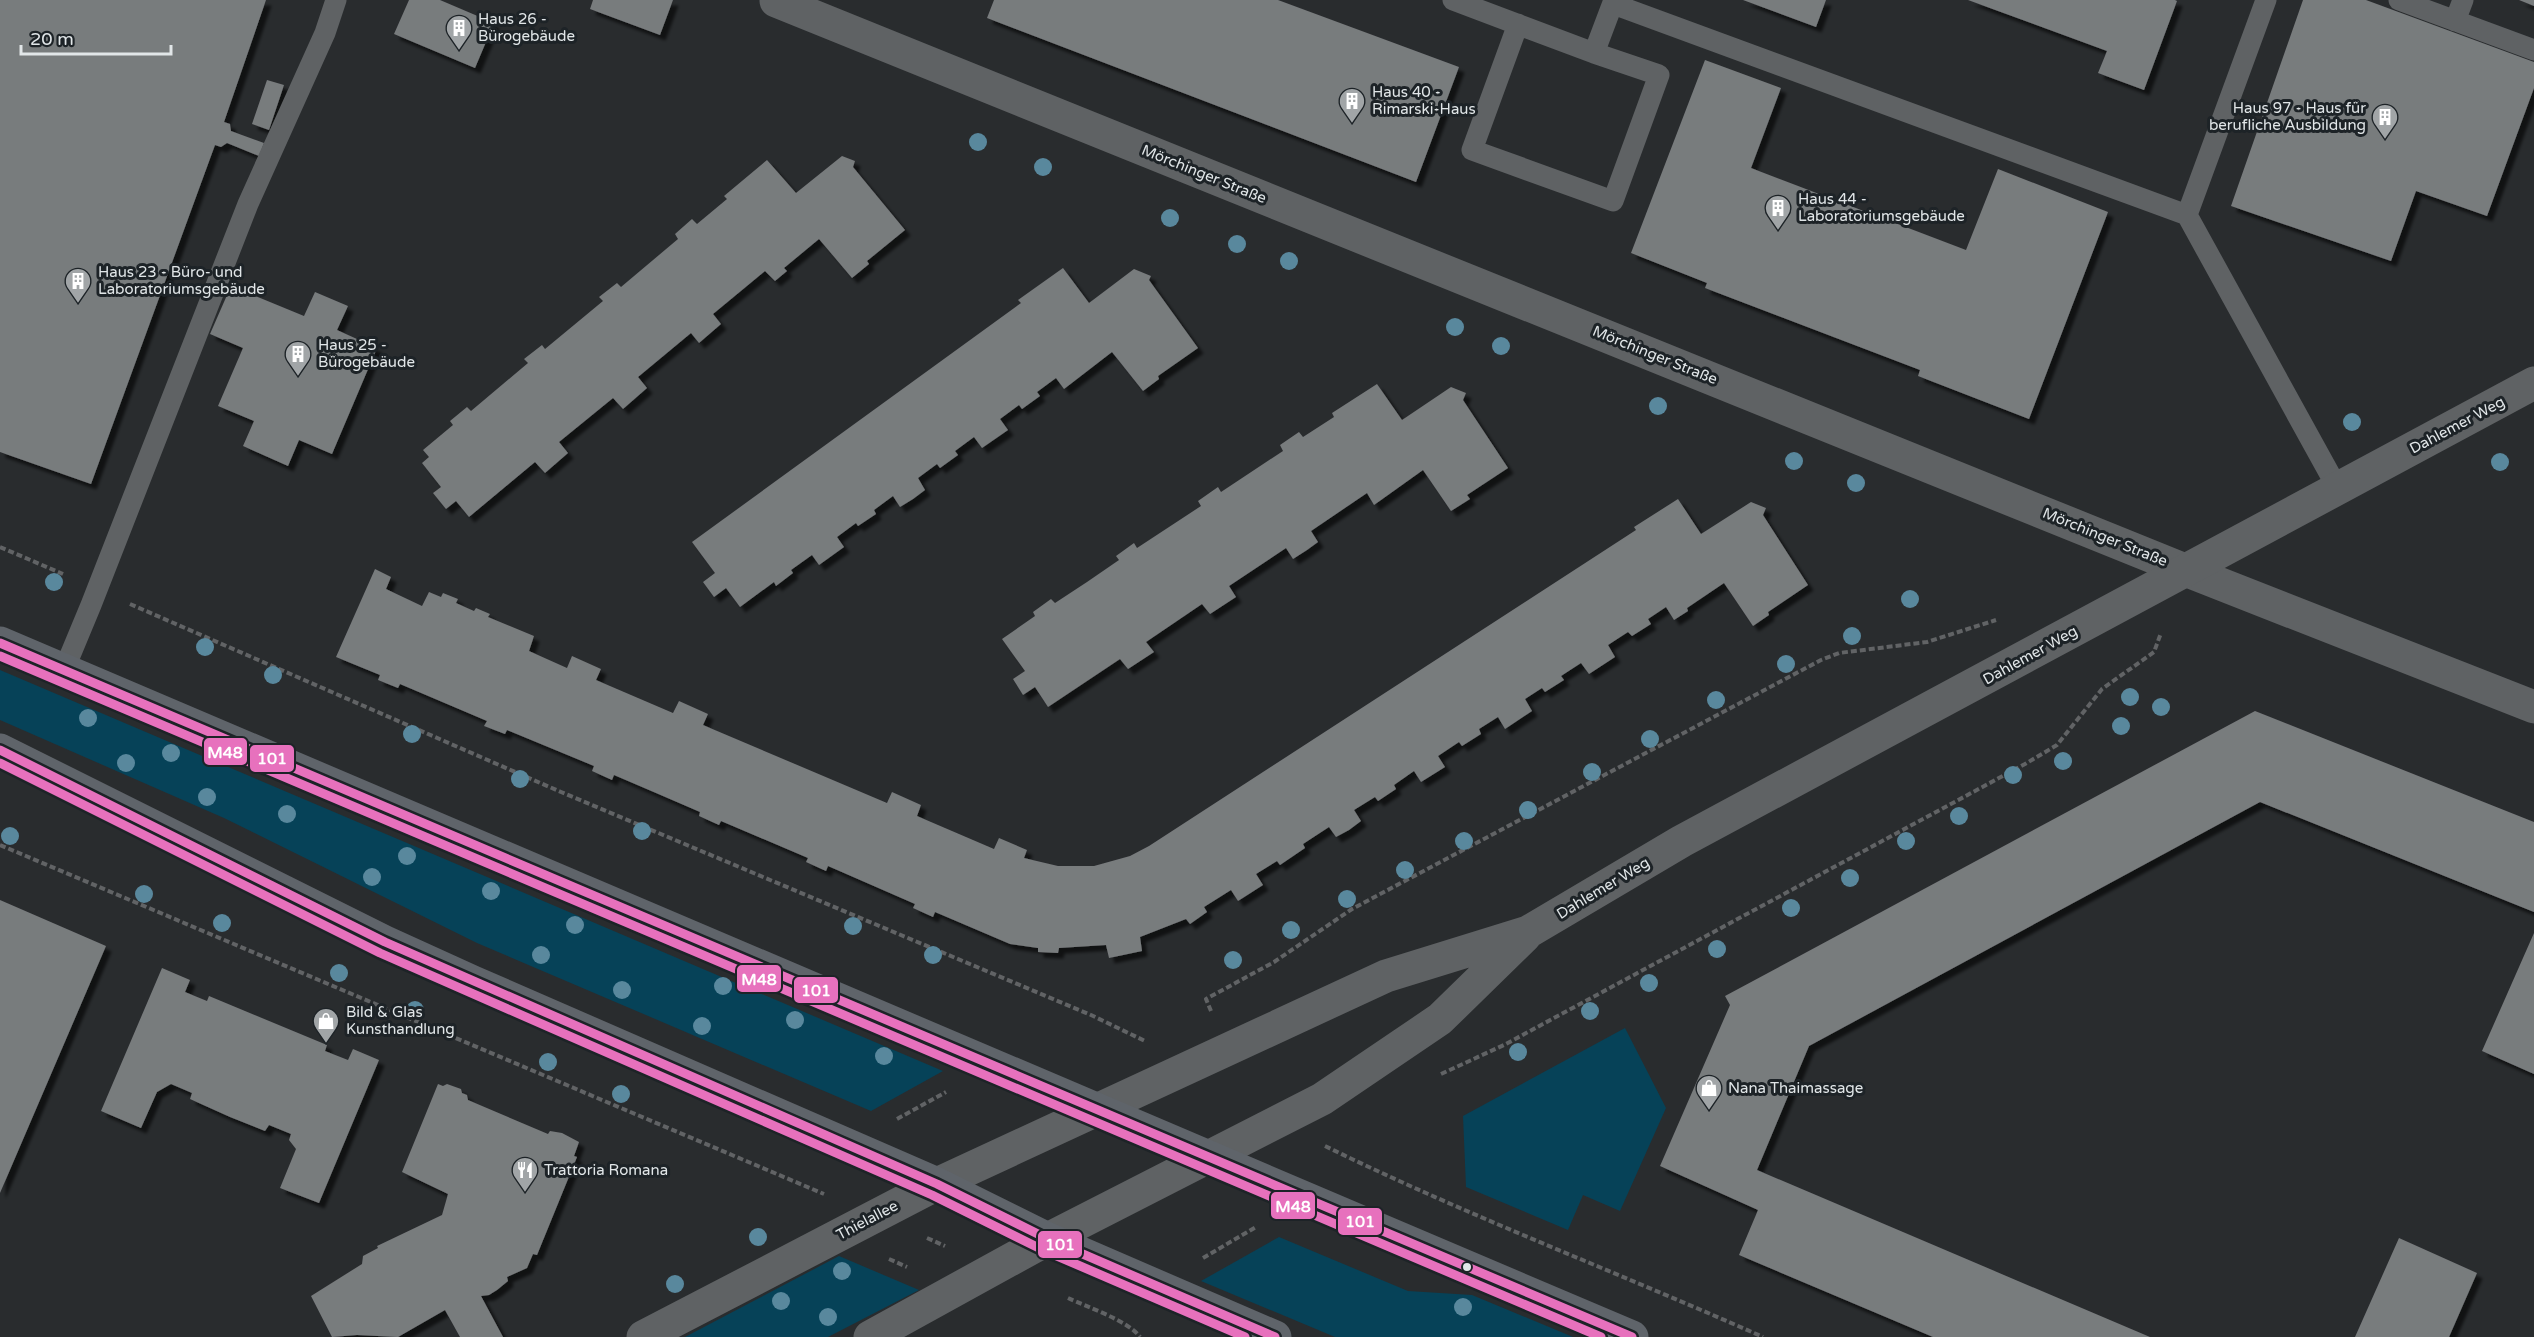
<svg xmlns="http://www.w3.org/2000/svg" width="2534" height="1337" font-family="'Varela Round',sans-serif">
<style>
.green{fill:#064258}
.building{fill:#787b7d;filter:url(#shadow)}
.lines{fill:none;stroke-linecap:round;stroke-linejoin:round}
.path{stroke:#616365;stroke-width:4;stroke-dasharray:6 3;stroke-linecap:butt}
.lane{stroke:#5f6264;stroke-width:21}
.street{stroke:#5f6264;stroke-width:33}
.secondary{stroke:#5f6264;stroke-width:33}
.primary{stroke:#5f646a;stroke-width:33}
.bus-1-casing{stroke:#1d2327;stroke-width:14}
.bus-2-casing{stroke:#1d2327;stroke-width:14}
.bus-1{stroke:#e771bd;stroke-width:9}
.bus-2{stroke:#e771bd;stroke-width:9}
.tree{fill:#59889d}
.bus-dot{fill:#e1e6e8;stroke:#1d2327;stroke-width:2}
.labels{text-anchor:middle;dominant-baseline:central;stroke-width:6;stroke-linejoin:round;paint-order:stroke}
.poi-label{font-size:15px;fill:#e1e6e8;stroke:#1d2327;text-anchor:start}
.street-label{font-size:15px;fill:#e1e6e8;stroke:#1d2327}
.line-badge{stroke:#1d2327;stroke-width:2}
.badge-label{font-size:16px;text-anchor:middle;font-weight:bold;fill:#fff}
</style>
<defs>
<filter id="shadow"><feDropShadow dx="5.5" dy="5.5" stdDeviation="1.5" flood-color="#0009"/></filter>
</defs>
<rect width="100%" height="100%" fill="#292c2e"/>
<!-- green -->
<path class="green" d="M 0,670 L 943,1071 L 871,1111 L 477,943 L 224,818 L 0,720 Z
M 1625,1028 L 1666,1108 L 1620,1211 L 1583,1195 L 1568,1230 L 1466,1187 L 1463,1116 Z
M 1279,1237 L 1408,1291 L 1472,1295 L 1573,1337 L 1335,1337 L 1201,1281 Z
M 839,1256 L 919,1290 L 828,1337 L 685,1337 Z"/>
<!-- building -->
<path class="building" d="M 0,0 L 266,0 L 224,122 L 230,124 L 231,131 L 264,143 L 259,156 L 227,143 L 221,147 L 215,145 L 91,484 L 0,452 Z
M 409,0 L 440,0 L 494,23 L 475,68 L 394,34 Z
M 593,0 L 673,0 L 660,35 L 590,9 Z
M 994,0 L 1278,0 L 1459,67 L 1416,182 L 987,18 Z
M 1743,0 L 1826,0 L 1816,27 Z
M 1968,0 L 2175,0 L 2177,1 L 2144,90 L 2098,73 L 2107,51 Z
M 2303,0 L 2366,0 L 2534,62 L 2534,88 L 2487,216 L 2416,191 L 2391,261 L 2231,206 Z
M 2519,0 L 2534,0 L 2534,6 Z
M 1705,60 L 1781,88 L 1751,168 L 1966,250 L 1998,169 L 2108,212 L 2029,419 L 1918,376 L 1920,370 L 1705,288 L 1707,283 L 1631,253 Z
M 267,80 L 284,85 L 269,130 L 252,124 Z
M 842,156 L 855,161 L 853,167 L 905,230 L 867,261 L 869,264 L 852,278 L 819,239 L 784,268 L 787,271 L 775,281 L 765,271 L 713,314 L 721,324 L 699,343 L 691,333 L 638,377 L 647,388 L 623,409 L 613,398 L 559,442 L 568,453 L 545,473 L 535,462 L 469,517 L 456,501 L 446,509 L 433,493 L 441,487 L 422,463 L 429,457 L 423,450 L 453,425 L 450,421 L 467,407 L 471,411 L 528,363 L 524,359 L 542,345 L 545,349 L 603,301 L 599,297 L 617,283 L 621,287 L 678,239 L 675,234 L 692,219 L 697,224 L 727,199 L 724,196 L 767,160 L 796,193 Z
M 1063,268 L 1089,303 L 1134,269 L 1151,276 L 1149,280 L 1198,348 L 1158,376 L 1159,379 L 1143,391 L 1112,352 L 1064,389 L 1056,378 L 1037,392 L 1040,396 L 1022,409 L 1019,405 L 1000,419 L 1008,430 L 982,448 L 974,437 L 955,451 L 958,455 L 940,468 L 937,464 L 918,478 L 925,490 L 913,499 L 900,507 L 893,496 L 874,510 L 876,514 L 858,526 L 856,523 L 837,537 L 844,547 L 819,565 L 812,555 L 791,570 L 793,573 L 776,586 L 774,582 L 740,607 L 726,588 L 714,597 L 703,582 L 715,573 L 692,542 L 1021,303 L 1018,300 Z
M 231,286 L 304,316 L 315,292 L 348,306 L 337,330 L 377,348 L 332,454 L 299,440 L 288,466 L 243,446 L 254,421 L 218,406 L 243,348 L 210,334 Z
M 1377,384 L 1402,420 L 1451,387 L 1466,393 L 1463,400 L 1508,468 L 1467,495 L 1470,499 L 1451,511 L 1423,470 L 1374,505 L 1367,493 L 1311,531 L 1318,542 L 1307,550 L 1293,559 L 1286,548 L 1229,586 L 1236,597 L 1210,614 L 1202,604 L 1146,642 L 1154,652 L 1128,669 L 1120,659 L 1048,707 L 1035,687 L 1023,695 L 1013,679 L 1025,671 L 1002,639 L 1035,616 L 1033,612 L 1051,599 L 1055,603 L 1087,582 L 1119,560 L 1116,556 L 1134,543 L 1137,548 L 1201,506 L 1198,501 L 1218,487 L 1221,492 L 1283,451 L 1280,445 L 1299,432 L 1303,437 L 1334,417 L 1332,413 Z
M 1678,499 L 1701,534 L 1751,502 L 1766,508 L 1763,515 L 1808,585 L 1768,612 L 1769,615 L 1753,626 L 1724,583 L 1687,608 L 1688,611 L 1674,620 L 1666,607 L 1648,619 L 1651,624 L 1632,636 L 1628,632 L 1608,645 L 1615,657 L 1589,674 L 1581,663 L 1561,676 L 1564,680 L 1545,692 L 1542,688 L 1525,699 L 1532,711 L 1505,729 L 1498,717 L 1479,729 L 1481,734 L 1462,746 L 1459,742 L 1438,756 L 1445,767 L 1421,782 L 1414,771 L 1394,785 L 1396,789 L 1378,801 L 1375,797 L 1354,810 L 1361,821 L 1349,830 L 1336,837 L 1329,827 L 1303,844 L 1305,848 L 1280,865 L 1277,861 L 1256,874 L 1263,885 L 1238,901 L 1231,890 L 1204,907 L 1207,912 L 1190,924 L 1186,919 L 1140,937 L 1142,951 L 1109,958 L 1106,945 L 1059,948 L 1058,953 L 1038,952 L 1038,948 L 1010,944 L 935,912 L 933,917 L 913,908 L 915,904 L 828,866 L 826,871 L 806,862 L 808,858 L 721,821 L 719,825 L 699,816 L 700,812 L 656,793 L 614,775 L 612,780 L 592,771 L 594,766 L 507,730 L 505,734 L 484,726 L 487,721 L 400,684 L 398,688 L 378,680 L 380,675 L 336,657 L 375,569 L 391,577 L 386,589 L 422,606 L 429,592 L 441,597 L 443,593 L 458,599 L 456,603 L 474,611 L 476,608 L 490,614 L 488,617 L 534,636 L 529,651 L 567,668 L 572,656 L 601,669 L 596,680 L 673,713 L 679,701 L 708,714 L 703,725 L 887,803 L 892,792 L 921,805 L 917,816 L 994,849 L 999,838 L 1027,850 L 1024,858 L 1058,866 L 1094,866 L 1130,856 L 1149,846 L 1636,530 L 1634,527 Z
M 2255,711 L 2534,822 L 2534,912 L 2260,802 L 1809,1046 L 1757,1170 L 2150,1337 L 1933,1337 L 1739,1255 L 1758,1210 L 1660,1166 L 1730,1005 L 1725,996 Z
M 0,900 L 106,946 L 0,1193 Z
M 2534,933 L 2534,1074 L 2482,1051 Z
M 162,968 L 190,980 L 185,992 L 207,1001 L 209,996 L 327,1045 L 325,1051 L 348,1060 L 353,1049 L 379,1060 L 319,1203 L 280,1188 L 296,1149 L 289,1140 L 291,1134 L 269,1125 L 265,1131 L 230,1117 L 190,1099 L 192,1093 L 171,1084 L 157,1092 L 141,1128 L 101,1111 Z
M 438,1084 L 443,1086 L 447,1084 L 461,1089 L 462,1093 L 467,1095 L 468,1100 L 548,1134 L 550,1131 L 562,1133 L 579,1142 L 574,1156 L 577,1157 L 537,1255 L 533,1254 L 527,1268 L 507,1277 L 508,1281 L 497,1290 L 489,1295 L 481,1296 L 503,1337 L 460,1337 L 445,1310 L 398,1337 L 357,1335 L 332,1337 L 311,1296 L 362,1264 L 363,1256 L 378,1248 L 377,1246 L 442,1215 L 448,1194 L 402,1172 Z
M 2399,1238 L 2477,1273 L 2449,1337 L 2355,1337 Z"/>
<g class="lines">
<!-- path -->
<path class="path" d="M 0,547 L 63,574
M 130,604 L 561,792 L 1091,1015 L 1145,1041
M 0,845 L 824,1194
M 1211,1011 L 1206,999 L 1274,962 L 1352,909 L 1821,660 L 1839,653 L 1927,642 L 1996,620
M 1441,1074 L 1504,1045 L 2025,764 L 2057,745 L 2102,689 L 2154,652 L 2161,633
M 897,1119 L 946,1092
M 1325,1146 C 1468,1216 1617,1272 1763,1337
M 927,1238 L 945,1246
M 1203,1258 L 1256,1227
M 889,1259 L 907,1267
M 1068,1298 C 1087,1307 1129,1321 1140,1337"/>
<!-- lane -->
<path class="lane" d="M 1453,0 L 1594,53 L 1614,0
M 2399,0 L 2534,50
M 1613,4 L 2187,215 L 2338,489
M 2455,21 L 2463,0
M 1518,24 L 1472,150 L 1613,201 L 1659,75 L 1594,53
M 2187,215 L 2266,0
M 64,670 L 91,605 L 248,204 L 325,33 L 336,0"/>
<!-- street -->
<path class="street" d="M 776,1 L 2185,570 L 2534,707"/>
<!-- secondary -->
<path class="secondary" d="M 643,1337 L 937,1184 L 1386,976 L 1528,932 L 1682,841 L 2534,383
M 870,1337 L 1048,1239 L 1322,1099 L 1440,1019 L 1525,936"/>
<!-- primary -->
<path class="primary" d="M 0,643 L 1632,1337
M 0,750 L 385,942 L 473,982 L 937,1184 L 1048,1239 L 1275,1337"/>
<!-- bus-1 casing -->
<g class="bus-1-casing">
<path id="bus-1" d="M 0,643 L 1632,1337
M 0,750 L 385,942 L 937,1184 L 1048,1239 L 1275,1337"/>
</g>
<!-- bus-2 casing -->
<g class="bus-2-casing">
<path id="bus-2" d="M 0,656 L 1601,1337
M 0,763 L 380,953 L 932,1195 L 1043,1250 L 1245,1337"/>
</g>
<!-- bus-1 -->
<use href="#bus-1" class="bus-1"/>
<!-- bus-2 -->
<use href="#bus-2" class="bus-2"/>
</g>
<!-- trees -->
<g class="tree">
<circle cx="978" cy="142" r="9"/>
<circle cx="1043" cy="167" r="9"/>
<circle cx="1170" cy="218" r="9"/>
<circle cx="1237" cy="244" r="9"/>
<circle cx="1289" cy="261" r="9"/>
<circle cx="1455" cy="327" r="9"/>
<circle cx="1501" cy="346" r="9"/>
<circle cx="1658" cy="406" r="9"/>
<circle cx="2352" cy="422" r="9"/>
<circle cx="1794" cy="461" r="9"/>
<circle cx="2500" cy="462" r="9"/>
<circle cx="1856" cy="483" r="9"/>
<circle cx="54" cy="582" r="9"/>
<circle cx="1910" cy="599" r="9"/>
<circle cx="1852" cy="636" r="9"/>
<circle cx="205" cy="647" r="9"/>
<circle cx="1786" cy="664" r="9"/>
<circle cx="273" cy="675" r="9"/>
<circle cx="2130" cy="697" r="9"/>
<circle cx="1716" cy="700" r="9"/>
<circle cx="2161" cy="707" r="9"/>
<circle cx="88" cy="718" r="9"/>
<circle cx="2121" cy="726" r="9"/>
<circle cx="412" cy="734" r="9"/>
<circle cx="1650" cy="739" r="9"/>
<circle cx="171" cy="753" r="9"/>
<circle cx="2063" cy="761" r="9"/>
<circle cx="126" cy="763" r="9"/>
<circle cx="1592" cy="772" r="9"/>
<circle cx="2013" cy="775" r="9"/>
<circle cx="520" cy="779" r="9"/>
<circle cx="207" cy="797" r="9"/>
<circle cx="1528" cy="810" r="9"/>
<circle cx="287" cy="814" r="9"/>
<circle cx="1959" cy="816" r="9"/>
<circle cx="642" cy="831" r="9"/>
<circle cx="10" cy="836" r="9"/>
<circle cx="1464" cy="841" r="9"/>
<circle cx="1906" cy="841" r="9"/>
<circle cx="407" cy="856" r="9"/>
<circle cx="1405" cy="870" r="9"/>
<circle cx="372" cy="877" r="9"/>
<circle cx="1850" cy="878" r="9"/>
<circle cx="491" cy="891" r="9"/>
<circle cx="144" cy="894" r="9"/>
<circle cx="1347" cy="899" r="9"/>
<circle cx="1791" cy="908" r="9"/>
<circle cx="222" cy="923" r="9"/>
<circle cx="575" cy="925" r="9"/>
<circle cx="853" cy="926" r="9"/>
<circle cx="1291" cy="930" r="9"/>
<circle cx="1717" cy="949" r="9"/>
<circle cx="541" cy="955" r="9"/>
<circle cx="933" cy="955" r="9"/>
<circle cx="1233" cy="960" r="9"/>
<circle cx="339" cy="973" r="9"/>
<circle cx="1649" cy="983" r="9"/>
<circle cx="723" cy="986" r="9"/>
<circle cx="622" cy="990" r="9"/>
<circle cx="415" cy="1010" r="9"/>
<circle cx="1590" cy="1011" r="9"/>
<circle cx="795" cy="1020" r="9"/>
<circle cx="702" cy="1026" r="9"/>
<circle cx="1518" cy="1052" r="9"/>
<circle cx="884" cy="1056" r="9"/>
<circle cx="548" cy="1062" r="9"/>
<circle cx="621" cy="1094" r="9"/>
<circle cx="758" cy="1237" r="9"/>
<circle cx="842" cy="1271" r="9"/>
<circle cx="675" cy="1284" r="9"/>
<circle cx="781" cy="1301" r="9"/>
<circle cx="1463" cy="1307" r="9"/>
<circle cx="828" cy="1317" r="9"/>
</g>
<!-- icons -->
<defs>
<g id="building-pin" transform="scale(1.35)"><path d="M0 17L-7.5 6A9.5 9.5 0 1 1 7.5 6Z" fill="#a1a5a7" stroke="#1d2327"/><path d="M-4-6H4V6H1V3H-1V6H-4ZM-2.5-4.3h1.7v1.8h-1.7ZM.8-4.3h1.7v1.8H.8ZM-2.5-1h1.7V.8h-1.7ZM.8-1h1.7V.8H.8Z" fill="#fff"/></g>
<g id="shop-pin" transform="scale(1.35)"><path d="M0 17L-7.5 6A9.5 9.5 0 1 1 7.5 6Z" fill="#a1a5a7" stroke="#1d2327"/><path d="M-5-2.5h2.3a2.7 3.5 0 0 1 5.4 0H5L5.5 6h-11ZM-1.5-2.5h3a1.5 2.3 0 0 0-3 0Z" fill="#fff"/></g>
<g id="restaurant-pin" transform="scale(1.35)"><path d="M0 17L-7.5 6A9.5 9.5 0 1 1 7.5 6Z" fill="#a1a5a7" stroke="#1d2327"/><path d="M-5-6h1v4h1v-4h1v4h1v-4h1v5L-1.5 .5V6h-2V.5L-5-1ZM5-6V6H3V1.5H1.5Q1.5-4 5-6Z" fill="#fff"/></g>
</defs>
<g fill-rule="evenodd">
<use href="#building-pin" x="459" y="28"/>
<use href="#building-pin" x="1352" y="101"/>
<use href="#building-pin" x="2385" y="117"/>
<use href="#building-pin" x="1778" y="208"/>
<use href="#building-pin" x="78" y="281"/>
<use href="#building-pin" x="298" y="354"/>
<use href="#shop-pin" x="326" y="1021"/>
<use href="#shop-pin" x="1709" y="1088"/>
<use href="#restaurant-pin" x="525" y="1170"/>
</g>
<!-- markers -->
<circle class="bus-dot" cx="1467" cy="1267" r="5"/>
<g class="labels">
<!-- poi labels -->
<g class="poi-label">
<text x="478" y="19">Haus 26 -<tspan x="478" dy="17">Bürogebäude</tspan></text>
<text x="1372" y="92">Haus 40 -<tspan x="1372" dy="17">Rimarski-Haus</tspan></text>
<text x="2366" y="108" text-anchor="end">Haus 97 - Haus für<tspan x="2366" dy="17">berufliche Ausbildung</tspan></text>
<text x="1798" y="199">Haus 44 -<tspan x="1798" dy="17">Laboratoriumsgebäude</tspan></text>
<text x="98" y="272">Haus 23 - Büro- und<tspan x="98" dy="17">Laboratoriumsgebäude</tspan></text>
<text x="318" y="345">Haus 25 -<tspan x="318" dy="17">Bürogebäude</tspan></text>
<text x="346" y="1012">Bild &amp; Glas<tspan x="346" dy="17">Kunsthandlung</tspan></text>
<text x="1728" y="1088">Nana Thaimassage</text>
<text x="544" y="1170">Trattoria Romana</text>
</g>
<!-- street labels -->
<g class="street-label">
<text transform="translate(1204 174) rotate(22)">Mörchinger Straße</text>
<text transform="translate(1655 355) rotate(22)">Mörchinger Straße</text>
<text transform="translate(2457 425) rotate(-28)">Dahlemer Weg</text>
<text transform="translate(2105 537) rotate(22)">Mörchinger Straße</text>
<text transform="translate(2030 655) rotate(-29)">Dahlemer Weg</text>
<text transform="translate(1603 888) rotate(-31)">Dahlemer Weg</text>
<text transform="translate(867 1220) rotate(-28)">Thielallee</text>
</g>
</g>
<g class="line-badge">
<rect x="203" y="737" width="45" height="29" rx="6" fill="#e771bd"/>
<rect x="249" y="744" width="46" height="29" rx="6" fill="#e771bd"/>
<rect x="736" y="964" width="46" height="29" rx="6" fill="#e771bd"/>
<rect x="793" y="976" width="46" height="28" rx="6" fill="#e771bd"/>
<rect x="1270" y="1191" width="46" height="29" rx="6" fill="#e771bd"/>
<rect x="1337" y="1207" width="46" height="29" rx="6" fill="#e771bd"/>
<rect x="1037" y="1230" width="46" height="29" rx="6" fill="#e771bd"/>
</g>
<g class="badge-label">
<text x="225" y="758">M48</text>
<text x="272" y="764">101</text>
<text x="759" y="985">M48</text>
<text x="816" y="996">101</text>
<text x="1293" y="1212">M48</text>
<text x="1360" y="1227">101</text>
<text x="1060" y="1250">101</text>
</g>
<!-- scale -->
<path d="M21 45v9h150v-9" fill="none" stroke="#e1e6e8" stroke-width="3"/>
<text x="30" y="45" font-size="18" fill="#e1e6e8" stroke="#1d2327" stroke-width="4.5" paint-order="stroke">20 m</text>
</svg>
